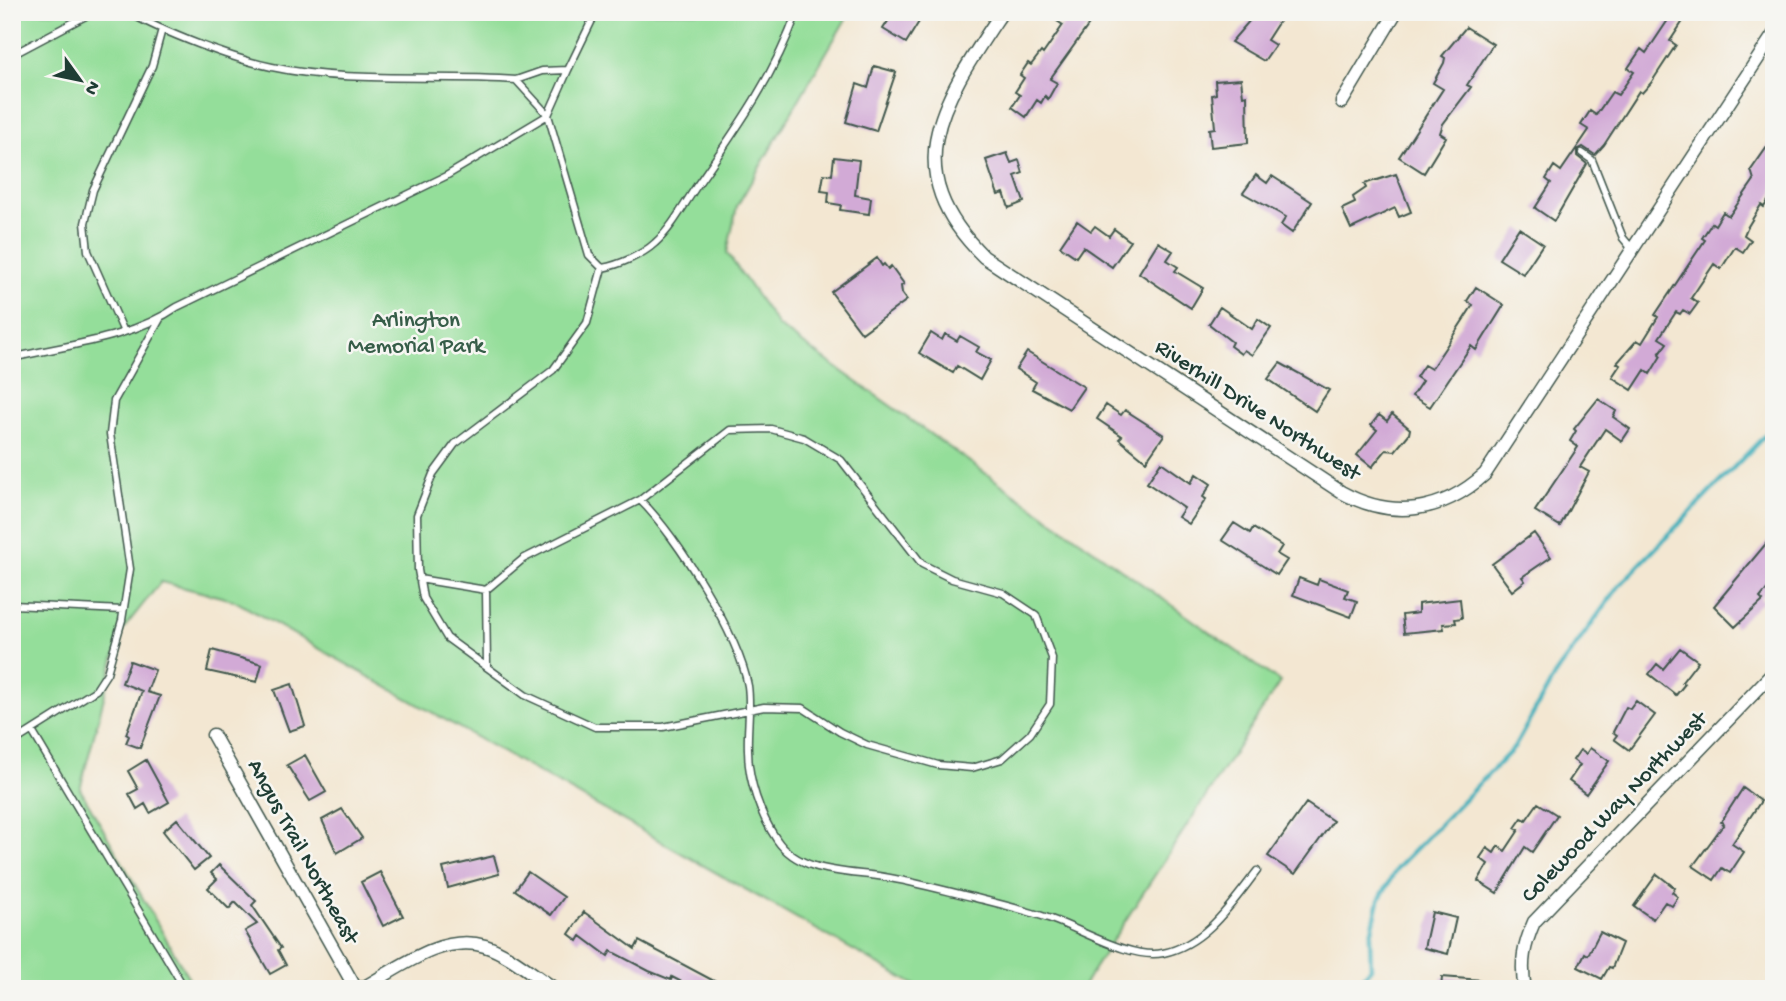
<svg xmlns="http://www.w3.org/2000/svg" width="1786" height="1001" font-family="'Gochi Hand',sans-serif">
<style>
.green{fill:#94de9a;stroke:#5a8e67;stroke-width:2}
.lines{fill:none;stroke-linecap:round;stroke-linejoin:round}
.stream{stroke:#41b0bc;stroke-width:4.5}
.building{fill:#d2aad6}
.lane-casing{stroke:#3f564c;stroke-width:9}
.street-casing{stroke:#3f564c;stroke-width:15}
.lane{stroke:#fff;stroke-width:6}
.street{stroke:#fff;stroke-width:12}
.labels{text-anchor:middle;dominant-baseline:central;stroke-width:5;stroke-linejoin:round;paint-order:stroke}
.park-label{font-size:23px;fill:#365d48;stroke:#f6f6f2}
.street-label{font-size:23px;fill:#1f3d34;stroke:#f6f6f2}
</style>
<rect width="100%" height="100%" fill="#f6f6f2"/>
<filter id="ink" filterUnits="userSpaceOnUse"><feTurbulence type="fractalNoise" baseFrequency=".0143" numOctaves="2"/><feDisplacementMap in="SourceGraphic" scale="14" xChannelSelector="R" yChannelSelector="G"/><feConvolveMatrix kernelMatrix="1 2 1 2 8 2 1 2 1" color-interpolation-filters="sRGB"/></filter>
<filter id="wash" filterUnits="userSpaceOnUse"><feTurbulence type="fractalNoise" baseFrequency=".00686" numOctaves="4" result="noise"/><feDisplacementMap in="SourceGraphic" scale="28" xChannelSelector="R" yChannelSelector="G"/><feGaussianBlur stdDeviation="1.57" result="paint"/><feColorMatrix in="noise" values="0 0 0 0 0 0 0 0 0 0 0 0 0 0 0 0 0 1.4 0 .05"/><feComposite in="paint" operator="in"/></filter>
<g filter="url(#wash)">
<rect width="100%" height="100%" fill="#f3e7d2"/>
<!-- green -->
<path class="green" d="M 12,12 L 850,12 L 737,206 L 727,253 L 778,326 L 1280,682 L 1081,989 L 922,989 L 233,600 L 161,582 L 121,632 L 80,789 L 195,989 L 12,989 Z"/>
<g class="lines">
<!-- stream -->
<path class="stream" d="M 1352,989 L 1371,968 L 1370,939 L 1379,900 L 1397,868 L 1514,748 L 1556,673 L 1619,586 L 1774,426"/>
</g>
<g id="blocks">
<!-- building -->
<path class="building" d="M 894,12 L 925,12 L 906,43 L 883,29 Z
M 1063,12 L 1098,12 L 1050,79 L 1057,83 L 1048,99 L 1045,96 L 1041,103 L 1037,100 L 1026,117 L 1012,107 L 1020,95 L 1015,92 L 1024,78 L 1020,75 L 1028,63 L 1031,65 L 1041,52 L 1043,54 L 1063,25 L 1057,21 Z
M 1257,12 L 1285,12 L 1267,40 L 1275,45 L 1264,61 L 1231,42 Z
M 1656,12 L 1689,12 L 1670,41 L 1676,45 L 1651,83 L 1642,93 L 1639,91 L 1604,145 L 1595,155 L 1583,147 L 1577,150 L 1577,156 L 1587,164 L 1554,221 L 1535,208 L 1551,183 L 1546,179 L 1554,166 L 1561,171 L 1589,130 L 1581,125 L 1590,111 L 1596,115 L 1612,92 L 1618,95 L 1634,72 L 1628,68 L 1641,49 L 1646,53 L 1668,20 Z
M 1466,27 L 1493,44 L 1467,85 L 1471,87 L 1443,124 L 1440,133 L 1446,137 L 1424,173 L 1399,157 L 1443,89 L 1433,83 L 1444,63 L 1445,58 L 1442,56 Z
M 874,66 L 896,72 L 876,131 L 846,122 L 857,84 L 868,88 Z
M 1241,79 L 1243,96 L 1247,95 L 1248,143 L 1211,147 L 1209,129 L 1215,128 L 1212,95 L 1216,94 L 1215,81 Z
M 1774,137 L 1774,192 L 1764,207 L 1761,205 L 1747,228 L 1744,235 L 1751,240 L 1743,252 L 1735,247 L 1721,269 L 1714,264 L 1691,298 L 1698,303 L 1690,314 L 1683,310 L 1680,314 L 1676,312 L 1659,338 L 1667,343 L 1659,354 L 1661,356 L 1650,374 L 1645,370 L 1632,390 L 1612,377 L 1620,365 L 1617,363 L 1637,340 L 1642,343 L 1658,317 L 1655,315 L 1705,240 L 1702,238 L 1712,223 L 1715,225 L 1723,212 L 1729,216 L 1754,180 L 1751,170 Z
M 1007,153 L 1011,163 L 1019,160 L 1023,173 L 1015,176 L 1024,202 L 1009,208 L 1004,193 L 998,195 L 986,160 Z
M 834,157 L 859,160 L 855,195 L 871,198 L 869,214 L 840,210 L 841,205 L 828,203 L 829,192 L 821,191 L 824,174 L 832,175 Z
M 1396,174 L 1411,212 L 1399,217 L 1395,208 L 1351,229 L 1342,209 L 1355,203 L 1353,197 L 1366,188 L 1364,184 Z
M 1256,175 L 1267,183 L 1272,176 L 1312,202 L 1292,233 L 1281,225 L 1286,217 L 1243,193 Z
M 1077,221 L 1091,231 L 1095,226 L 1109,236 L 1114,229 L 1130,241 L 1112,267 L 1083,247 L 1076,257 L 1060,246 Z
M 1519,228 L 1543,244 L 1523,274 L 1499,259 Z
M 1158,242 L 1173,251 L 1167,260 L 1178,267 L 1175,271 L 1203,288 L 1191,308 L 1139,273 Z
M 877,258 L 882,266 L 884,264 L 888,269 L 891,266 L 904,284 L 901,286 L 902,293 L 907,300 L 862,333 L 831,292 Z
M 1476,287 L 1504,305 L 1476,350 L 1471,346 L 1430,407 L 1412,396 L 1422,381 L 1416,377 L 1424,365 L 1431,369 L 1447,345 L 1473,305 L 1467,301 Z
M 1220,307 L 1252,329 L 1258,319 L 1271,328 L 1252,355 L 1244,350 L 1241,354 L 1230,346 L 1232,342 L 1209,324 Z
M 931,333 L 942,340 L 945,334 L 957,341 L 960,336 L 979,347 L 976,352 L 991,360 L 980,380 L 957,366 L 953,373 L 919,353 Z
M 1027,352 L 1084,387 L 1069,409 L 1032,389 L 1036,382 L 1016,369 Z
M 1280,363 L 1329,390 L 1315,411 L 1268,379 Z
M 1598,399 L 1616,411 L 1613,417 L 1630,429 L 1622,441 L 1605,429 L 1580,467 L 1589,472 L 1560,526 L 1535,511 L 1578,447 L 1570,441 L 1576,431 L 1574,429 Z
M 1106,405 L 1121,415 L 1125,410 L 1164,435 L 1146,461 L 1119,439 L 1122,436 L 1097,419 Z
M 1392,414 L 1410,429 L 1409,434 L 1395,451 L 1386,450 L 1372,467 L 1357,455 L 1377,430 L 1371,425 L 1379,415 L 1387,421 Z
M 1161,462 L 1191,483 L 1196,474 L 1211,484 L 1203,497 L 1206,499 L 1189,524 L 1178,517 L 1184,508 L 1147,483 Z
M 1234,523 L 1250,533 L 1253,528 L 1282,546 L 1277,554 L 1287,560 L 1277,575 L 1222,540 Z
M 1534,533 L 1551,557 L 1522,577 L 1525,581 L 1512,591 L 1492,564 Z
M 1774,534 L 1774,581 L 1760,598 L 1763,601 L 1735,627 L 1714,606 Z
M 1299,578 L 1317,585 L 1319,579 L 1348,590 L 1345,597 L 1357,601 L 1351,617 L 1293,595 Z
M 1460,599 L 1462,618 L 1455,619 L 1456,623 L 1443,624 L 1444,629 L 1404,633 L 1402,615 L 1418,613 L 1418,604 Z
M 1680,648 L 1698,661 L 1682,682 L 1685,684 L 1676,695 L 1649,674 L 1657,664 L 1663,669 Z
M 212,650 L 262,664 L 257,682 L 207,671 Z
M 130,661 L 155,670 L 147,692 L 160,696 L 140,748 L 126,743 L 129,736 L 126,734 L 142,691 L 122,683 Z
M 292,684 L 305,726 L 289,731 L 274,690 Z
M 1636,701 L 1655,715 L 1629,750 L 1614,739 L 1617,735 L 1613,732 L 1626,707 L 1630,709 Z
M 1590,748 L 1609,761 L 1586,794 L 1569,781 L 1580,765 L 1573,760 L 1580,750 L 1586,754 Z
M 305,755 L 326,792 L 310,801 L 287,765 Z
M 146,760 L 169,802 L 150,813 L 145,804 L 137,809 L 129,794 L 138,789 L 128,771 Z
M 1743,788 L 1761,801 L 1732,844 L 1744,852 L 1730,873 L 1722,868 L 1714,880 L 1693,866 L 1724,824 L 1721,822 Z
M 1306,803 L 1333,821 L 1295,874 L 1268,856 Z
M 1538,803 L 1557,815 L 1532,852 L 1525,847 L 1497,893 L 1478,881 L 1488,864 L 1480,858 L 1487,848 L 1494,853 L 1498,846 L 1505,851 L 1519,830 L 1515,828 L 1522,818 L 1526,820 Z
M 342,809 L 362,838 L 337,853 L 322,820 Z
M 177,819 L 209,858 L 194,870 L 163,831 Z
M 494,856 L 499,874 L 448,888 L 443,868 Z
M 219,865 L 256,901 L 252,905 L 281,948 L 278,950 L 286,965 L 270,974 L 245,931 L 257,924 L 235,902 L 229,909 L 208,888 L 217,879 L 211,873 Z
M 380,872 L 403,916 L 383,926 L 361,882 Z
M 528,872 L 564,897 L 551,915 L 515,890 Z
M 1657,874 L 1675,888 L 1672,892 L 1678,897 L 1672,906 L 1665,902 L 1653,919 L 1634,906 Z
M 584,912 L 635,949 L 639,941 L 729,989 L 695,989 L 672,977 L 671,980 L 649,971 L 611,951 L 608,956 L 581,936 L 578,941 L 569,934 Z
M 1432,912 L 1456,918 L 1448,954 L 1424,948 Z
M 1600,932 L 1622,943 L 1612,968 L 1609,967 L 1602,979 L 1578,967 L 1585,953 L 1588,955 Z
M 1442,977 L 1481,980 L 1481,989 L 1441,989 Z"/>
</g>
</g>
<g filter="url(#ink)">
<use href="#blocks" fill-opacity="0" stroke="#3f564c" stroke-width="2"/>
<g class="lines">
<!-- lane casing -->
<g class="lane-casing">
<path id="lane" d="M 128,12 C 163,32 232,59 272,67 C 350,84 437,74 516,80 L 542,71 L 568,70 L 596,12
M 12,55 L 93,12
M 568,70 L 548,115 L 589,255 L 602,268 C 619,265 642,255 655,243 C 671,229 684,205 696,187 C 735,131 774,77 797,12
M 1582,153 L 1592,160 L 1623,238 L 1633,250
M 124,332 L 88,251 L 85,223 L 93,190 L 152,66 L 162,29
M 12,358 C 66,345 131,339 177,307 L 446,176 L 548,115 L 516,80
M 640,500 C 677,536 739,636 748,686 C 751,707 747,730 748,750 C 748,780 760,815 777,840 C 800,874 848,871 884,877 C 915,882 946,891 976,898 C 1000,904 1025,910 1048,918 C 1079,928 1130,960 1163,953 C 1206,944 1232,903 1257,871
M 419,579 L 486,590
M 12,605 L 123,610
M 487,666 L 486,590 L 523,559 L 640,500 L 730,430 L 771,429 L 804,438 L 841,460 L 922,564 L 952,579 L 1003,593 L 1036,615 L 1052,658 L 1050,704 L 1030,734 L 1002,759 L 972,768 L 938,765 L 867,745 L 840,732 L 803,708 L 764,707 L 663,727 L 595,727 L 525,695 L 447,638 L 423,598 L 418,570 L 417,515 L 433,474 L 455,444 L 553,370 L 587,323 L 602,268
M 32,731 L 185,989
M 12,743 L 96,690 L 107,673 L 122,620 L 130,569 L 110,434 L 114,401 L 160,319"/>
</g>
<!-- street casing -->
<g class="street-casing">
<path id="street" d="M 1002,12 C 945,98 893,168 984,257 L 1341,492 C 1392,520 1442,513 1485,474 L 1774,34
M 1342,102 L 1396,12
M 213,735 L 356,989
M 361,989 C 398,969 441,933 485,946 C 510,954 533,975 555,989
M 1525,989 C 1520,963 1524,945 1534,922 L 1774,672"/>
</g>
<!-- lane -->
<use href="#lane" class="lane"/>
<!-- street -->
<use href="#street" class="street"/>
</g>
</g>
<g class="labels">
<!-- park labels -->
<g class="park-label">
<text x="416" y="321">Arlington<tspan x="416" dy="26">Memorial Park</tspan></text>
</g>
<!-- street labels -->
<g class="street-label">
<text transform="translate(1257 411) rotate(33)">Riverhill Drive Northwest</text>
<text transform="translate(1615 808) rotate(-46)">Colewood Way Northwest</text>
<text transform="translate(302 852) rotate(61)">Angus Trail Northeast</text>
</g>
</g>
<!-- margin -->
<rect width="1786" height="1001" fill="none" stroke="#f6f6f2" stroke-width="42"/>
<!-- north arrow -->
<g transform="translate(80 80) rotate(123)" stroke="#f6f6f2" stroke-width="5" paint-order="stroke">
<path d="M0-5L12 26L0 18L-12 26Z" fill="#1f3d34"/>
<text y="-10" font-size="19" font-weight="bold" text-anchor="middle" fill="#1f3d34">N</text>
</g>
</svg>
